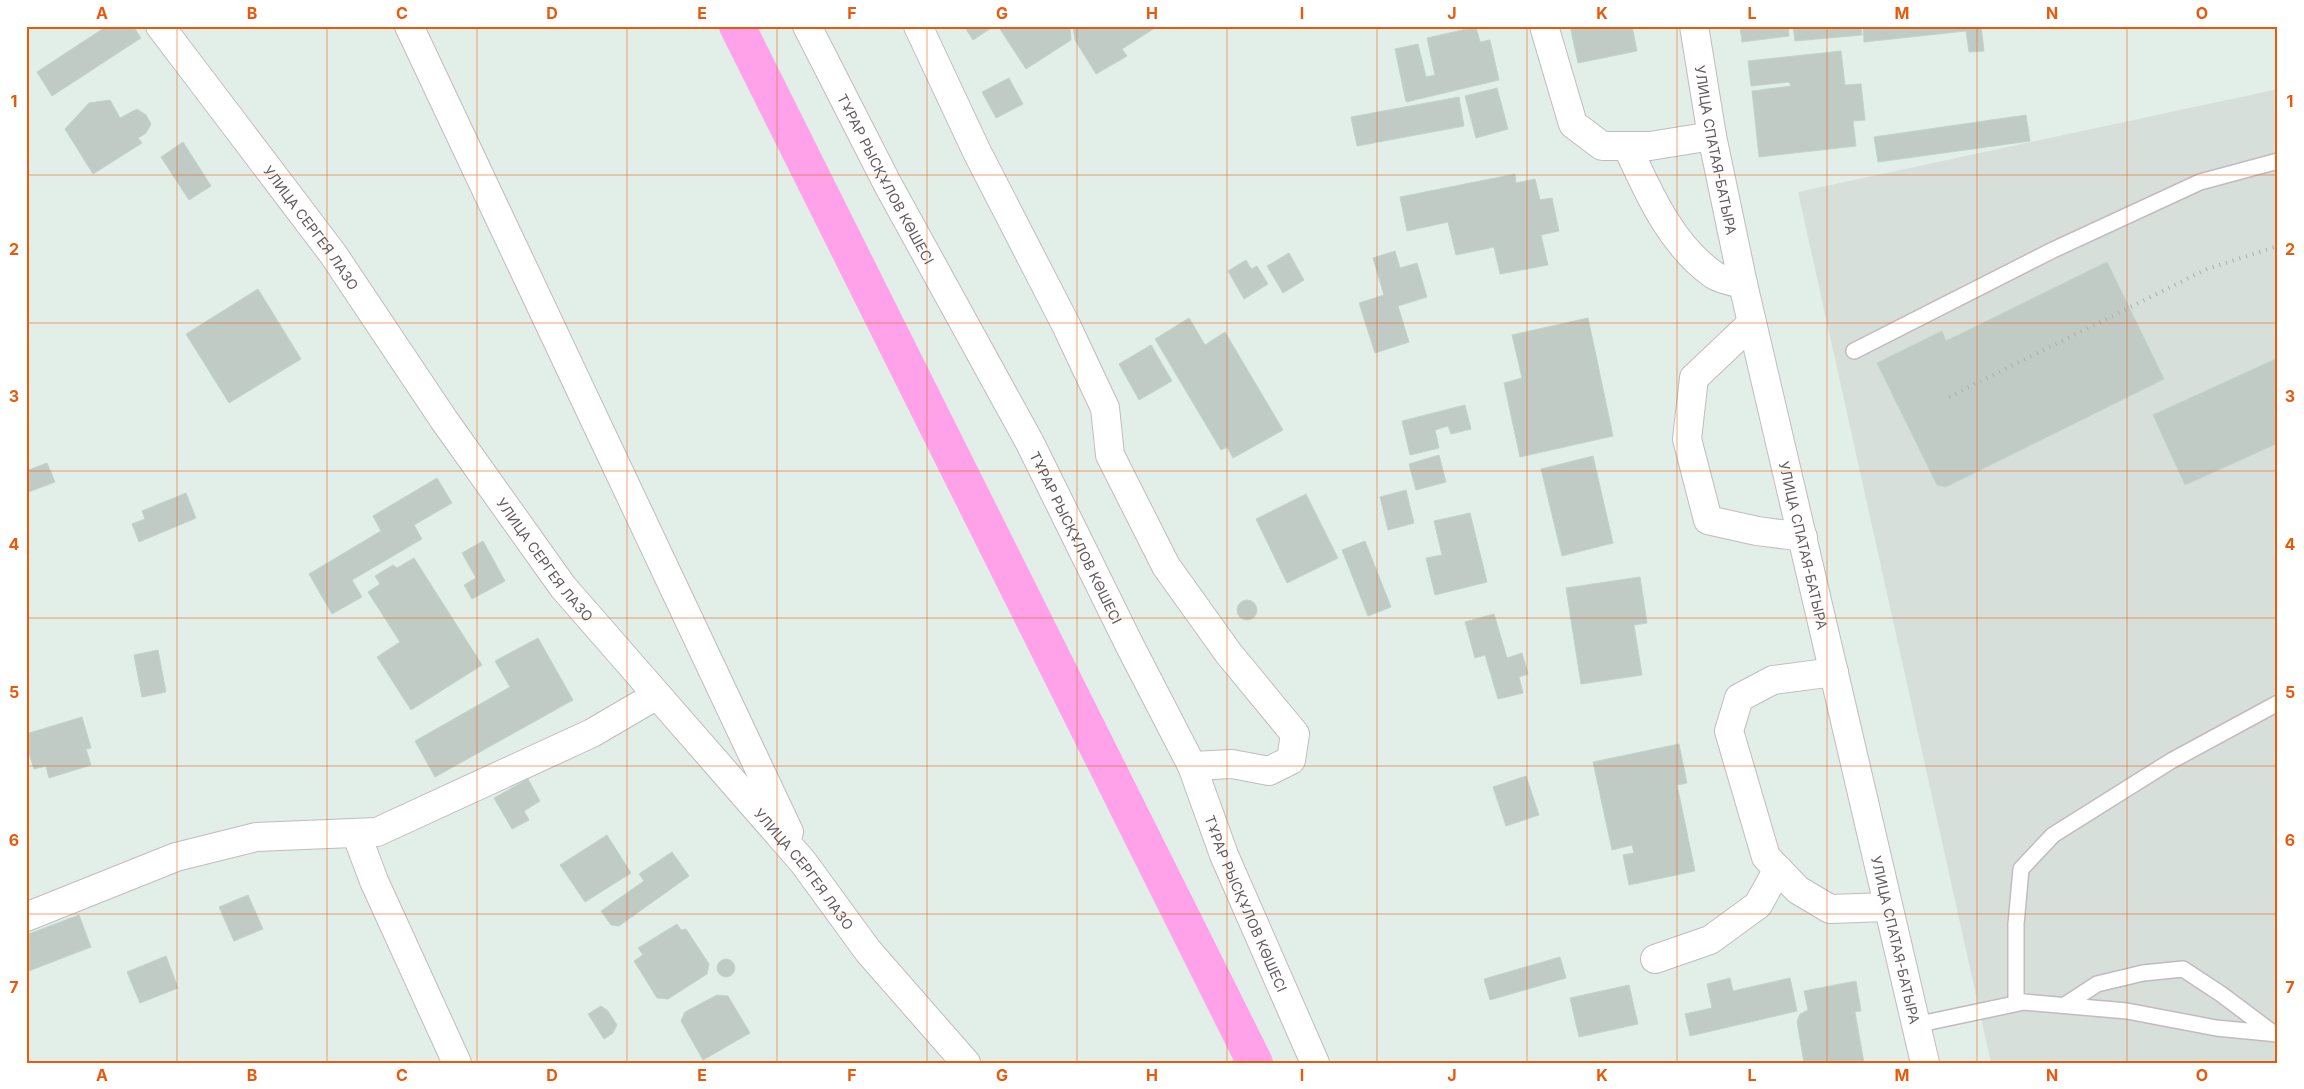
<svg xmlns="http://www.w3.org/2000/svg" width="2304" height="1089" font-family="Inter,sans-serif">
<style>
.industrial{fill:#d7dfdb}
.lines{fill:none;stroke-linecap:round;stroke-linejoin:round}
.canal{stroke:#ffa2ea;stroke-width:36}
.building{fill:#c1cbc6;stroke:#c0d4c9}
.service-casing{stroke:#c2babf;stroke-width:18}
.minor-casing{stroke:#c2babf;stroke-width:30}
.service{stroke:#fff;stroke-width:15}
.minor{stroke:#fff;stroke-width:28}
.rail{stroke:#aeacad;stroke-width:4;stroke-dasharray:1 6;stroke-linecap:butt}
.grid{fill:none;stroke:#e8590c;stroke-width:1;stroke-opacity:0.55}
.labels{text-anchor:middle;dominant-baseline:central;stroke-width:4;stroke-linejoin:round;paint-order:stroke}
.street-label{font-size:14px;fill:#645b61;stroke:#fff}
.neatline{fill:none;stroke:#e8590c;stroke-width:2}
.grid-label{font-size:16px;text-anchor:middle;font-weight:bold;fill:#e8590c}
</style>
<rect width="100%" height="100%" fill="#e2efe9"/>
<!-- industrial -->
<path class="industrial" d="M 2278,89 L 2278,1063 L 1991,1063 L 1798,192 Z"/>
<g class="lines">
<!-- canal -->
<path class="canal" d="M 737,26 L 1255,1063"/>
</g>
<!-- building -->
<path class="building" d="M 107,26 L 133,26 L 141,38 L 52,96 L 37,72 Z
M 964,26 L 994,26 L 973,40 Z
M 998,26 L 1070,26 L 1071,40 L 1026,69 Z
M 1073,26 L 1158,26 L 1122,49 L 1127,56 L 1096,74 L 1075,40 Z
M 1570,26 L 1632,26 L 1637,51 L 1578,63 Z
M 1740,26 L 1788,26 L 1789,36 L 1742,42 Z
M 1793,26 L 1861,26 L 1862,35 L 1795,41 Z
M 1863,26 L 1981,26 L 1984,51 L 1969,52 L 1966,31 L 1864,42 Z
M 1476,27 L 1480,42 L 1490,40 L 1499,80 L 1406,102 L 1395,49 L 1418,44 L 1426,77 L 1435,75 L 1427,38 Z
M 1841,51 L 1845,85 L 1861,84 L 1865,120 L 1853,121 L 1856,146 L 1759,157 L 1752,91 L 1791,86 L 1789,82 L 1751,86 L 1748,61 Z
M 1009,78 L 1023,104 L 996,118 L 982,92 Z
M 1497,88 L 1508,129 L 1476,138 L 1465,96 Z
M 1459,97 L 1464,126 L 1357,146 L 1351,117 Z
M 110,100 L 120,118 L 137,109 L 146,115 L 151,124 L 146,133 L 138,138 L 142,143 L 93,174 L 65,129 L 89,103 Z
M 2026,115 L 2030,141 L 1878,162 L 1874,137 Z
M 183,142 L 211,186 L 189,200 L 161,157 Z
M 1515,174 L 1516,183 L 1535,179 L 1540,200 L 1552,198 L 1559,231 L 1541,235 L 1548,265 L 1500,274 L 1494,247 L 1456,255 L 1448,222 L 1407,231 L 1400,197 Z
M 1395,251 L 1400,268 L 1417,263 L 1427,297 L 1398,306 L 1409,342 L 1375,353 L 1359,303 L 1384,295 L 1373,258 Z
M 1289,253 L 1304,280 L 1283,293 L 1267,266 Z
M 1246,260 L 1251,269 L 1257,266 L 1268,284 L 1244,299 L 1228,271 Z
M 2107,262 L 2164,379 L 1946,487 L 1937,485 L 1877,363 L 1942,331 L 1946,341 Z
M 258,289 L 301,359 L 229,403 L 186,334 Z
M 1189,318 L 1205,345 L 1225,332 L 1283,430 L 1233,458 L 1227,447 L 1221,450 L 1155,339 Z
M 1588,318 L 1613,436 L 1520,457 L 1504,383 L 1522,378 L 1512,335 Z
M 1151,345 L 1172,381 L 1139,400 L 1119,364 Z
M 2278,358 L 2278,443 L 2185,485 L 2153,415 Z
M 1465,405 L 1471,429 L 1451,434 L 1448,426 L 1435,430 L 1439,448 L 1410,455 L 1402,421 Z
M 1439,455 L 1446,482 L 1416,490 L 1409,464 Z
M 1593,456 L 1613,543 L 1562,556 L 1541,469 Z
M 47,463 L 55,482 L 26,493 L 26,471 Z
M 437,478 L 452,503 L 414,525 L 422,539 L 352,580 L 362,597 L 332,614 L 309,574 L 381,531 L 373,516 Z
M 1406,490 L 1414,523 L 1388,530 L 1380,497 Z
M 186,493 L 196,518 L 139,542 L 132,524 L 145,519 L 142,511 Z
M 1306,494 L 1338,558 L 1287,583 L 1256,519 Z
M 1470,513 L 1487,582 L 1435,595 L 1426,558 L 1442,555 L 1434,521 Z
M 483,541 L 505,581 L 472,599 L 464,585 L 476,578 L 462,553 Z
M 1365,541 L 1391,607 L 1368,616 L 1342,550 Z
M 414,558 L 482,665 L 411,710 L 377,657 L 400,642 L 368,592 L 380,584 L 375,576 L 393,565 L 397,568 Z
M 1640,577 L 1647,623 L 1634,625 L 1642,675 L 1581,684 L 1566,588 Z
M1237 610a10 10 0 1 1 20 0a10 10 0 1 1-20 0Z
M 1494,614 L 1507,658 L 1522,653 L 1528,674 L 1519,677 L 1523,693 L 1498,699 L 1485,655 L 1475,658 L 1465,622 Z
M 538,638 L 573,700 L 435,777 L 415,741 L 510,687 L 495,661 Z
M 158,650 L 166,692 L 142,697 L 134,655 Z
M 82,717 L 91,748 L 86,749 L 91,765 L 49,778 L 46,766 L 34,769 L 26,744 L 26,734 Z
M 1679,744 L 1687,783 L 1677,785 L 1695,871 L 1629,885 L 1623,855 L 1634,853 L 1632,845 L 1612,850 L 1593,762 Z
M 1526,776 L 1539,815 L 1506,826 L 1493,787 Z
M 528,779 L 540,801 L 524,811 L 529,820 L 512,829 L 494,798 Z
M 607,835 L 631,873 L 585,902 L 560,865 Z
M 672,852 L 689,876 L 619,926 L 611,925 L 601,911 L 644,881 L 639,874 Z
M 248,895 L 263,929 L 234,941 L 219,907 Z
M 79,915 L 91,947 L 26,972 L 26,935 Z
M 677,924 L 681,930 L 686,929 L 709,964 L 707,974 L 668,999 L 657,998 L 634,961 L 643,955 L 638,948 Z
M 166,956 L 178,988 L 140,1003 L 127,972 Z
M 1560,957 L 1566,978 L 1490,1000 L 1484,979 Z
M717 968a9 9 0 1 1 18 0a9 9 0 1 1-18 0Z
M 1730,978 L 1733,991 L 1790,978 L 1797,1011 L 1690,1036 L 1685,1014 L 1712,1008 L 1707,984 Z
M 1856,981 L 1861,1011 L 1855,1012 L 1864,1063 L 1804,1063 L 1797,1021 L 1800,1014 L 1808,1010 L 1804,991 Z
M 1629,985 L 1638,1024 L 1579,1037 L 1570,998 Z
M 717,995 L 728,996 L 750,1033 L 703,1060 L 681,1021 L 685,1012 Z
M 601,1006 L 608,1011 L 617,1025 L 613,1033 L 604,1039 L 588,1014 Z"/>
<g class="lines">
<!-- service casing -->
<g class="service-casing">
<path id="service" d="M 1854,351 L 2053,250 L 2200,182 L 2278,161
M 2016,1003 L 2016,924 L 2021,869 L 2053,835 L 2171,761 L 2278,703
M 2065,1005 L 2097,984 L 2143,973 L 2183,969 L 2221,994 L 2273,1033
M 1915,1025 L 2024,1002 L 2127,1011 L 2216,1028 L 2278,1034"/>
</g>
<!-- minor casing -->
<g class="minor-casing">
<g id="minor">
<path id="s1" d="M 160,26 L 333,254 L 444,420 L 563,587 L 803,862 L 868,951 L 966,1063"/>
<path d="M 409,26 L 789,832"/>
<path id="s2" d="M 807,26 L 887,183 L 1030,443 L 1130,646 L 1192,766 L 1224,855 L 1315,1063"/>
<path d="M 918,26 L 977,152 L 1066,325 L 1105,408 L 1110,455 L 1166,566 L 1229,654 L 1295,734 L 1291,760 L 1269,771 L 1232,764 L 1192,766"/>
<path d="M 1544,26 L 1573,124 L 1602,146 L 1650,146 L 1712,136"/>
<path id="s3" d="M 1694,26 L 1712,136 L 1743,284 L 1925,1063"/>
<path d="M 1627,146 C 1648,192 1671,245 1714,275 C 1722,280 1734,282 1743,284"/>
<path d="M 1752,323 L 1694,378 L 1687,439 L 1708,520 L 1757,531 L 1803,537"/>
<path d="M 1834,672 L 1773,680 L 1739,698 L 1729,731 L 1766,857 L 1798,890 L 1830,909 L 1888,907"/>
<path d="M 356,833 L 374,881 L 457,1063"/>
<path d="M 26,917 L 176,857 L 256,837 L 377,832 L 592,733 L 657,695"/>
<path d="M 1655,959 L 1710,940 L 1758,905 L 1778,869"/>
</g>
</g>
<!-- service -->
<use href="#service" class="service"/>
<!-- minor -->
<use href="#minor" class="minor"/>
<!-- rail -->
<path class="rail" d="M 1949,397 L 2207,269 L 2278,246"/>
</g>
<!-- grid -->
<path class="grid" d="M 177,26 L 177,1063M 327,26 L 327,1063M 477,26 L 477,1063M 627,26 L 627,1063M 777,26 L 777,1063M 927,26 L 927,1063M 1077,26 L 1077,1063M 1227,26 L 1227,1063M 1377,26 L 1377,1063M 1527,26 L 1527,1063M 1677,26 L 1677,1063M 1827,26 L 1827,1063M 1977,26 L 1977,1063M 2127,26 L 2127,1063M 26,175 L 2278,175M 26,323 L 2278,323M 26,471 L 2278,471M 26,618 L 2278,618M 26,766 L 2278,766M 26,914 L 2278,914"/>
<g class="labels">
<!-- street labels -->
<g class="street-label">
<text stroke="none"><textPath href="#s3" startOffset="126">УЛИЦА СПАТАЯ-БАТЫРА</textPath></text>
<text stroke="none"><textPath href="#s2" startOffset="172">ТҰРАР РЫСҚҰЛОВ КӨШЕСІ</textPath></text>
<text stroke="none"><textPath href="#s1" startOffset="252">УЛИЦА СЕРГЕЯ ЛАЗО</textPath></text>
<text stroke="none"><textPath href="#s2" startOffset="578">ТҰРАР РЫСҚҰЛОВ КӨШЕСІ</textPath></text>
<text stroke="none"><textPath href="#s3" startOffset="531">УЛИЦА СПАТАЯ-БАТЫРА</textPath></text>
<text stroke="none"><textPath href="#s1" startOffset="658">УЛИЦА СЕРГЕЯ ЛАЗО</textPath></text>
<text stroke="none"><textPath href="#s1" startOffset="1062">УЛИЦА СЕРГЕЯ ЛАЗО</textPath></text>
<text stroke="none"><textPath href="#s2" startOffset="982">ТҰРАР РЫСҚҰЛОВ КӨШЕСІ</textPath></text>
<text stroke="none"><textPath href="#s3" startOffset="936">УЛИЦА СПАТАЯ-БАТЫРА</textPath></text>
</g>
</g>
<!-- border -->
<rect width="2304" height="1089" fill="none" stroke="#ffffff" stroke-width="55"/>
<rect x="28" y="28" width="2248" height="1034" class="neatline"/>
<g class="grid-label">
<text x="102" y="19">A</text>
<text x="252" y="19">B</text>
<text x="402" y="19">C</text>
<text x="552" y="19">D</text>
<text x="702" y="19">E</text>
<text x="852" y="19">F</text>
<text x="1002" y="19">G</text>
<text x="1152" y="19">H</text>
<text x="1302" y="19">I</text>
<text x="1452" y="19">J</text>
<text x="1602" y="19">K</text>
<text x="1752" y="19">L</text>
<text x="1902" y="19">M</text>
<text x="2052" y="19">N</text>
<text x="2202" y="19">O</text>
<text x="14" y="107">1</text>
<text x="2290" y="107">1</text>
<text x="14" y="255">2</text>
<text x="2290" y="255">2</text>
<text x="14" y="402">3</text>
<text x="2290" y="402">3</text>
<text x="14" y="550">4</text>
<text x="2290" y="550">4</text>
<text x="14" y="698">5</text>
<text x="2290" y="698">5</text>
<text x="14" y="846">6</text>
<text x="2290" y="846">6</text>
<text x="14" y="993">7</text>
<text x="2290" y="993">7</text>
<text x="102" y="1081">A</text>
<text x="252" y="1081">B</text>
<text x="402" y="1081">C</text>
<text x="552" y="1081">D</text>
<text x="702" y="1081">E</text>
<text x="852" y="1081">F</text>
<text x="1002" y="1081">G</text>
<text x="1152" y="1081">H</text>
<text x="1302" y="1081">I</text>
<text x="1452" y="1081">J</text>
<text x="1602" y="1081">K</text>
<text x="1752" y="1081">L</text>
<text x="1902" y="1081">M</text>
<text x="2052" y="1081">N</text>
<text x="2202" y="1081">O</text>
</g>
</svg>
